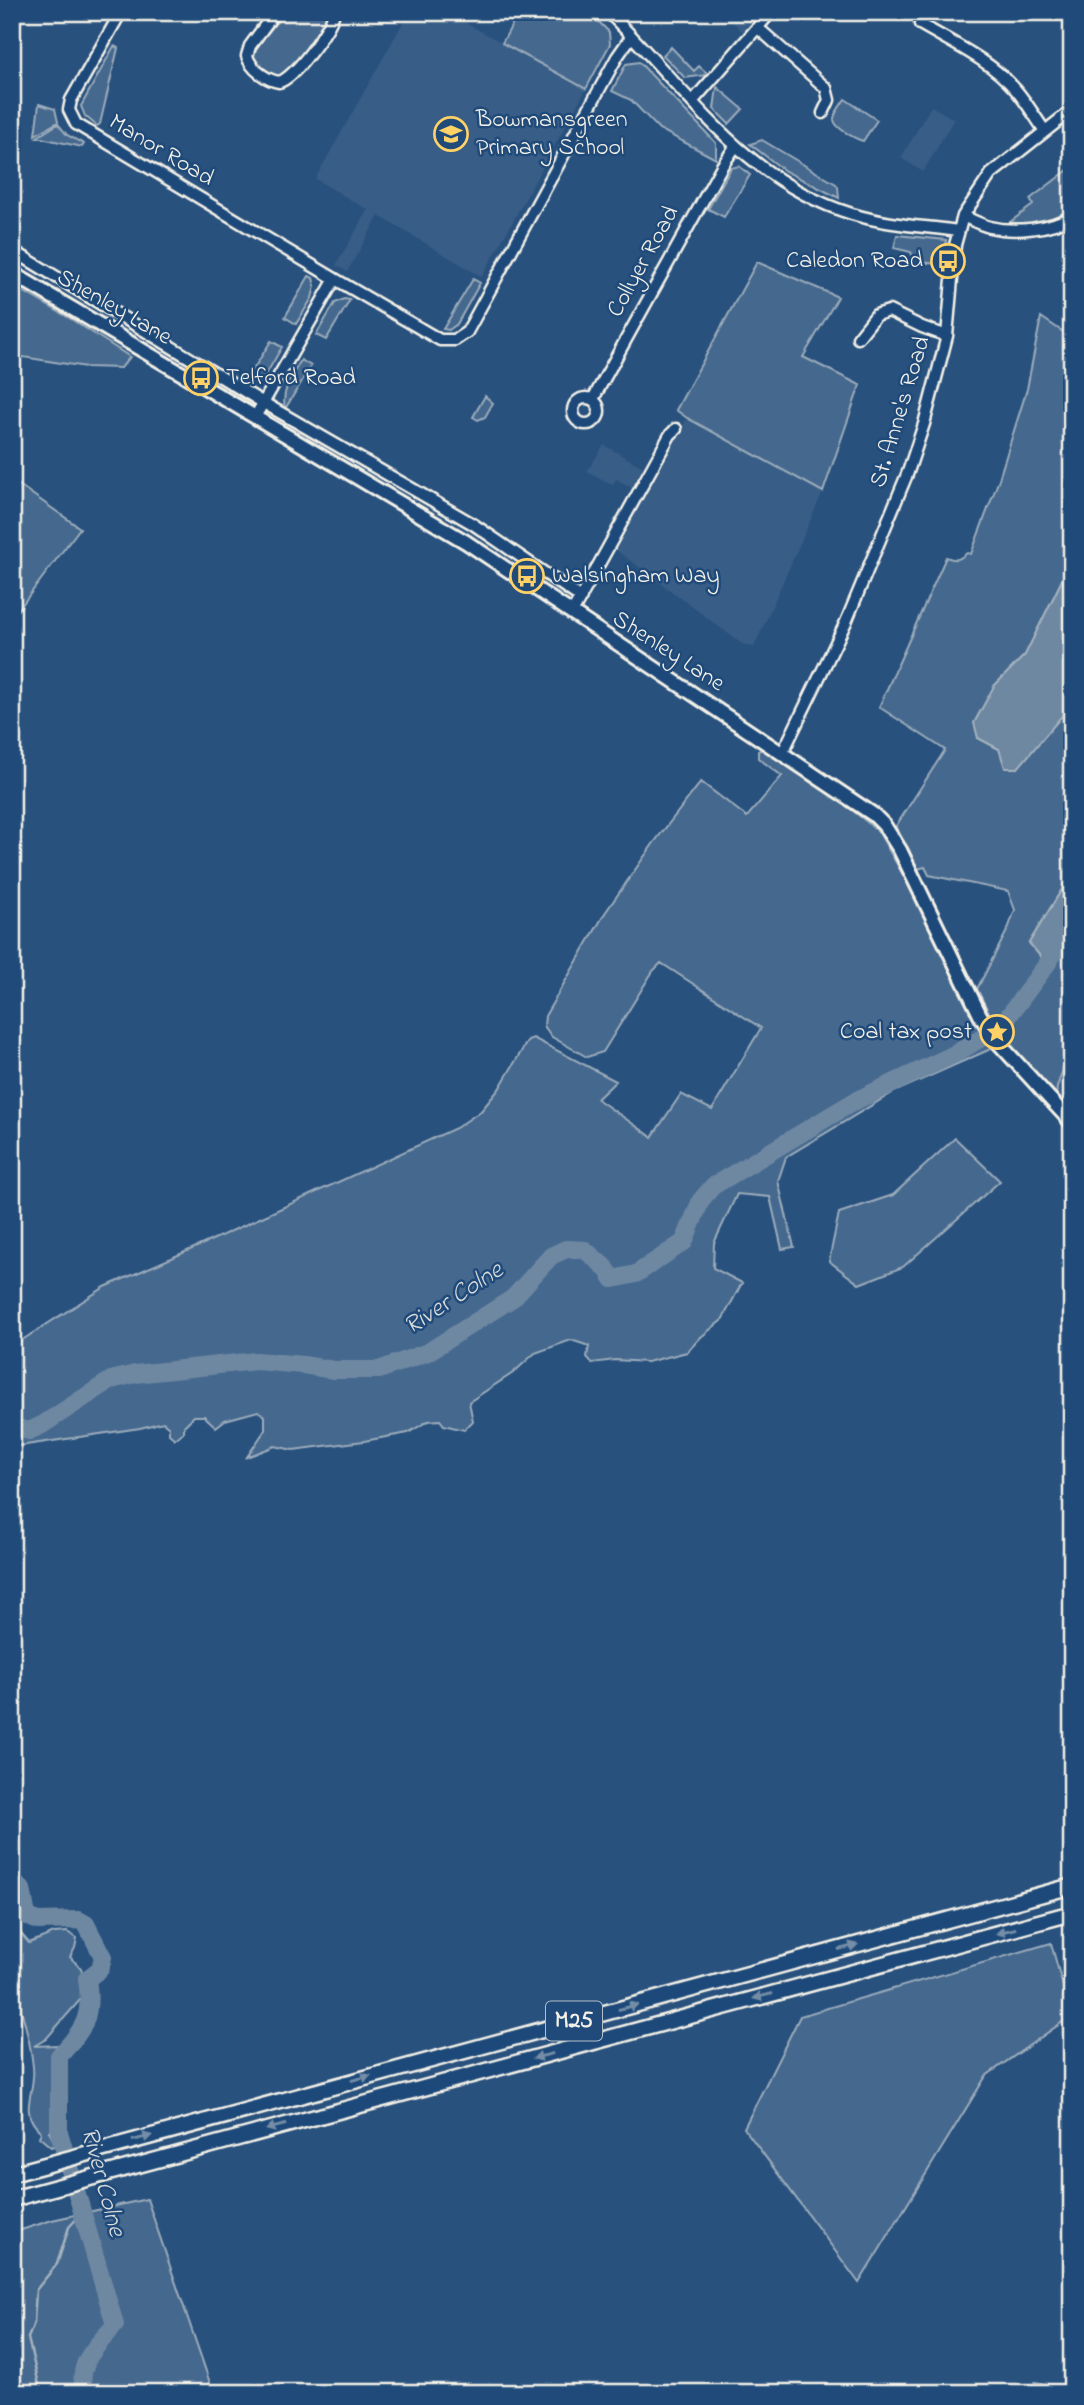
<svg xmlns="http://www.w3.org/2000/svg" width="1084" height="2405" font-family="'Indie Flower',sans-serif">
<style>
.built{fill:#375d86}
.green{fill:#45688e;stroke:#9cacbb;stroke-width:2}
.water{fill:#6e88a2;stroke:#a4b2be;stroke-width:2}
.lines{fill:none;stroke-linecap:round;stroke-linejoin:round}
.stream{stroke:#a4b2be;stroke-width:2.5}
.river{stroke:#6e88a2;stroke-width:18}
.minor-casing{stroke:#f4f1e8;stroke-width:15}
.major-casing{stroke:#f4f1e8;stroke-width:18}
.highway-casing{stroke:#f4f1e8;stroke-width:19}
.minor{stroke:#1f4a7a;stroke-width:10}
.major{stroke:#1f4a7a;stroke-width:12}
.highway{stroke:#1f4a7a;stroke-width:14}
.oneway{fill:#748da6}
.labels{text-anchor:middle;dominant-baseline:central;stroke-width:5;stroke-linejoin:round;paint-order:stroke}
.shield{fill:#1f4a7a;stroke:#b4bfc7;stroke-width:2}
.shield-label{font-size:23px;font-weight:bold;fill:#f4f1e8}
.poi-label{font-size:24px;fill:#f4f1e8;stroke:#1f4a7a;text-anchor:start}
.street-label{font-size:24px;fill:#f4f1e8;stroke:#1f4a7a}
.water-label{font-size:26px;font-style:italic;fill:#d9dcda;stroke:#1f4a7a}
</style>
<rect width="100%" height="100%" fill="#28517e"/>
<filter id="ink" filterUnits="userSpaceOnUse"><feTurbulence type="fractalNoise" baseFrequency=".0143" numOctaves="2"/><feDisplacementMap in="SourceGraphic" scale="14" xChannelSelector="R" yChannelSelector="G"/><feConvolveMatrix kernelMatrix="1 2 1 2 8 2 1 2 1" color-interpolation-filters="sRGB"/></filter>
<g filter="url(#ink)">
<!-- built -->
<path class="built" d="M 409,12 L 446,12 L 586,89 L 482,277 L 379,216 L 347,272 L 336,265 L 368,210 L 315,179 Z
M 721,12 L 745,12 L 754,21 L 743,32 Z
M 931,106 L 954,119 L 923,172 L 901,158 Z
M 687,418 L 823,492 L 754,647 L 742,644 L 616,550 Z
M 604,445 L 643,467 L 632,488 L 616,479 L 613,485 L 587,471 Z
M 1072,1044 L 1072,1111 L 1056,1093 Z"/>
<!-- green -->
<path class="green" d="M 279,12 L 331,12 L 330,18 L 291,72 L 276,79 L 254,63 L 251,51 L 263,33 L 268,33 L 280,18 Z
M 519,12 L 589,12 L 609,32 L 610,44 L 586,89 L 502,43 Z
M 114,46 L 118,48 L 100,124 L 97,126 L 85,116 L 81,106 Z
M 671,47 L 694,71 L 699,66 L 707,73 L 706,75 L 685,78 L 663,55 Z
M 639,62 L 716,143 L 716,159 L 659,129 L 631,100 L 612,91 L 626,64 Z
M 717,87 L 743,109 L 729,124 L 714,109 Z
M 845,99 L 877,120 L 863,141 C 856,139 836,129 834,120 C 833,114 842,104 845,99 Z
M 39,104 L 55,109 L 58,122 L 35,135 Z
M 58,124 L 67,135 L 84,144 L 82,147 L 37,137 Z
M 762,140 L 836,184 L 838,187 L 839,198 L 785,171 L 750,144 Z
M 739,166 L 750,175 L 724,217 L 708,209 L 731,168 Z
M 1072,167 L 1072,208 C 1057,223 1031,226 1010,222 L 1033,205 L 1030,199 Z
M 897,235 L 946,240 L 946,265 L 921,262 L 921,257 L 913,257 L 911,252 L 894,248 Z
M 757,262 L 838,297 L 803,357 L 860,385 L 823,492 L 687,418 L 676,410 Z
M 309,276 L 313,278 L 315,286 L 312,298 L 296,324 L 285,317 Z
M 473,279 L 480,283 L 457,324 L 449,330 L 443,329 Z
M 12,285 L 71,319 L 130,357 L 121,368 L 86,367 L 23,357 L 14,362 L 12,366 Z
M 344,299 L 350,300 L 326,340 L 316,335 L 335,303 Z
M 1041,317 L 1072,338 L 1072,542 L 1067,546 L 1067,570 L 1025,655 L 994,686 L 978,738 L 999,749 L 1017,768 L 1072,704 L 1072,873 L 1029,943 L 1047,964 L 1072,942 L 1072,1044 L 1057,1087 L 1056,1098 C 1023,1065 996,1031 977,989 L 1008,929 L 1015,910 L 1008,891 L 929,875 L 925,867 L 917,869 L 896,826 L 945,750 L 879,707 L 946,557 C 956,561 959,560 967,553 L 971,554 L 998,482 L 1027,389 Z
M 271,341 L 282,347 L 264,378 L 260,382 L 244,384 Z
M 301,360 L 311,366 L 285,409 C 281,390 292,376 301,360 Z
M 485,396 L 493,403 L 485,417 L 478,420 L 473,417 Z
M 12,480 L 80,528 L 12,618 Z
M 763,749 L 841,801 L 878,831 L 907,882 L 965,1000 L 993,1048 L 894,1092 L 786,1157 L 778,1181 L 794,1247 L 782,1249 L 770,1197 L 737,1194 L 714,1243 L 713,1268 L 742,1283 L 722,1320 L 701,1337 L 687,1352 L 647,1362 L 615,1360 L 592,1363 L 587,1357 L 589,1346 L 571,1340 L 535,1353 L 513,1373 L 469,1402 L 473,1421 L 464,1430 L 444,1425 L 440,1420 L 428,1421 L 408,1433 L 364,1441 L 293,1450 L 275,1446 L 247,1457 L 265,1430 L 265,1416 L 258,1411 L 225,1420 L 216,1427 L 204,1416 L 194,1416 L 184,1426 L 184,1432 L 175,1439 L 169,1434 L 169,1427 L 163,1422 L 140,1428 L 12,1447 L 12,1347 L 16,1344 L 105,1287 L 201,1245 L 456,1128 L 481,1111 L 499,1089 L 528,1040 L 533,1038 L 616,1081 L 597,1099 L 652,1137 L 681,1094 L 712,1110 L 761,1028 L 661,963 L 653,971 L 603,1052 L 587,1057 L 552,1037 L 544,1026 L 545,1016 L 605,913 L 653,844 L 701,782 L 747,817 L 782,776 L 758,758 L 758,751 Z
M 955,1138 L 1000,1181 L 903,1267 L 859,1284 L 829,1261 L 839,1213 L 893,1195 Z
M 12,1923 L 29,1943 L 54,1933 L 67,1932 L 77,1938 L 75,1948 L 70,1957 L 81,1968 L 87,1992 L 46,2039 L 34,2046 L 57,2045 L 51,2058 L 55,2129 L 49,2132 L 56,2145 L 51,2147 L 39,2137 L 41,2132 C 17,2110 36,2094 33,2067 C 30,2036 20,2007 12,1977 C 9,1963 12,1938 12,1923 Z
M 1051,1943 L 1071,2016 L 986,2076 L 859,2283 L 744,2128 L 800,2016 Z
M 147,2199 L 211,2386 L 196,2393 L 12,2393 L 12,2233 L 52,2220 Z
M 1035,2382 L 1072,2389 L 1072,2393 L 1029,2393 Z"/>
<!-- water -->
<path class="water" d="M 1072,542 L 1072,704 L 1018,768 L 1005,768 L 999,749 L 978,738 L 974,723 L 994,686 L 1025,655 L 1067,570 L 1067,546 Z
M 1072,873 L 1072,942 L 1047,964 L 1029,943 Z"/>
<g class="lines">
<!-- stream -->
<path class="stream" d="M 12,2382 L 30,2386
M 41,2393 L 28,2338 L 34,2323 L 36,2290 L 57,2264 L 69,2227 L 84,2211"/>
<!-- river -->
<path class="river" d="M 12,1427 L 29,1431 L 42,1425 L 111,1380 L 135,1374 L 256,1361 L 303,1365 L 334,1370 L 379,1370 L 428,1352 L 513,1298 L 551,1256 L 566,1249 L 585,1250 L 606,1268 L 613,1279 L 636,1274 L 684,1242 L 701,1200 L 713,1186 L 855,1101 L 955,1054 L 1002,1025 L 1047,964 L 1072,925
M 12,1882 L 22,1889 L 27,1916 L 38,1921 L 79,1920 L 86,1924 L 103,1957 L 100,1969 L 87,1979 C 93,2016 84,2030 59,2056 L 59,2132 L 115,2325 C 97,2346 75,2363 85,2393"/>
<!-- minor casing -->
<g class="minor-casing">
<path id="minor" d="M 121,12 L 71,100 L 69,110 L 76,124 L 335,279
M 275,12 L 250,46 L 247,56 C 251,69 266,80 279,82 C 294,79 332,27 334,12
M 608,12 C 686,88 743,181 852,214 C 887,225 923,226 958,231
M 920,24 C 954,44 990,60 1016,90 C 1027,103 1035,117 1045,131
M 758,28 L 826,88 L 829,100 L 823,113
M 692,102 L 771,12
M 963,216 C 972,220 981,225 990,227 C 1014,233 1051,229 1072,216
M 12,250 L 262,402 L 473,524 L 581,598
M 858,338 L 876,315 L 889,311 L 922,327 L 947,336
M573 411a13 13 0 1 1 26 0a13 13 0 1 1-26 0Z
M 593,399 L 722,166 L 735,147
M 255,417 L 335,279 L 440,340 L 455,340 L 467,332 L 617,57 L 631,37
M 572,613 L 670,435 L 676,429
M 783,752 L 846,622 L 908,472 L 924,424 L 947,336 L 955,245 L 963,216 L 991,174 L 1072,110"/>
</g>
<!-- major casing -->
<g class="major-casing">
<path id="major" d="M 12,273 L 466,542 L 874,815 L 884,825 L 900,850 L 980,1015 L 995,1039 L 1072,1123"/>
</g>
<!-- highway casing -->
<g class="highway-casing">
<path id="highway" d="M 12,2174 L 1072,1886
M 12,2199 L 1072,1913"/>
</g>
<!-- minor -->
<use href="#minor" class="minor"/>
<!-- major -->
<use href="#major" class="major"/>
<!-- highway -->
<use href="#highway" class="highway"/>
</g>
<!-- one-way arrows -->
<defs><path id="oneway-solid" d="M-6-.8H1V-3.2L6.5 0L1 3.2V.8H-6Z" transform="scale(1.75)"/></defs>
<g class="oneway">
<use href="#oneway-solid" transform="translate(1006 1931) rotate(165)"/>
<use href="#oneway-solid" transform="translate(848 1947) rotate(-15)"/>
<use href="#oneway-solid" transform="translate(763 1996) rotate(165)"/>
<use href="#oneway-solid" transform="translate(628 2007) rotate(-15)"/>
<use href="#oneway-solid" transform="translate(543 2056) rotate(165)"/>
<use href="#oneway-solid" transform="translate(361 2078) rotate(-15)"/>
<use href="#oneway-solid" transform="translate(276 2127) rotate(165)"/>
<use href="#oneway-solid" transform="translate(142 2138) rotate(-15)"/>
</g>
</g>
<!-- icons -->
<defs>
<g id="school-ring" transform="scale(1.75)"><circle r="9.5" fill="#1f4a7a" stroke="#ffd166" stroke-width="1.5"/><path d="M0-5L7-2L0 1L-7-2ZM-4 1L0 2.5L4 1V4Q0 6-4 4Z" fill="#ffd166"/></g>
<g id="bus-ring" transform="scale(1.75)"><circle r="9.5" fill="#1f4a7a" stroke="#ffd166" stroke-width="1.5"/><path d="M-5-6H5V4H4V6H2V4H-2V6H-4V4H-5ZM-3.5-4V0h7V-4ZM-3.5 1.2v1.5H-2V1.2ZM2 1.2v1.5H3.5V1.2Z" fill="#ffd166"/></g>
<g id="sight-ring" transform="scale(1.75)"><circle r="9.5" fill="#1f4a7a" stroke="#ffd166" stroke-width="1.5"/><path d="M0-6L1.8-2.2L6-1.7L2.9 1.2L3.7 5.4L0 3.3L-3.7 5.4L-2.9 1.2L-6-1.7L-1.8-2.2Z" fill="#ffd166"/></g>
</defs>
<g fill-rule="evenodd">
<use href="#school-ring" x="451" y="134"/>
<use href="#bus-ring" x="948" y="261"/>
<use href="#bus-ring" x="201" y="378"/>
<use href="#bus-ring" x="527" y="576"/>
<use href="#sight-ring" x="997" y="1032"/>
</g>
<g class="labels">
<!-- shield labels -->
<rect class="shield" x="546" y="2001.5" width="56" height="39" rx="5"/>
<g class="shield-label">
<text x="574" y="2021">M25</text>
</g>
<!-- poi labels -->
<g class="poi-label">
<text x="476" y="120">Bowmansgreen<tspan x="476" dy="28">Primary School</tspan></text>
<text x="923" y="261" text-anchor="end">Caledon Road</text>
<text x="226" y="378">Telford Road</text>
<text x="552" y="576">Walsingham Way</text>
<text x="972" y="1032" text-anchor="end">Coal tax post</text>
</g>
<!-- street labels -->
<g class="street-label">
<text transform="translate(161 151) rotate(31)">Manor Road</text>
<text transform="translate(644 262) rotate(-61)">Collyer Road</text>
<text transform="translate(114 308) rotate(30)">Shenley Lane</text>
<text transform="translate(901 412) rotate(-73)">St. Anne's Road</text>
<text transform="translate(668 652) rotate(33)">Shenley Lane</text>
</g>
<!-- water labels -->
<g class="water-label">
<text transform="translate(454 1299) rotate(-33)">River Colne</text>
<text transform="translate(102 2182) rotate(75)">River Colne</text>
</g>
</g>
<!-- margin -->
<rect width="1084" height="2405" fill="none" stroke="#1f4a7a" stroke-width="42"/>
<rect x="21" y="21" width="1042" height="2363" fill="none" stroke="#f4f1e8" stroke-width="2.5" filter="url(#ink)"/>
</svg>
